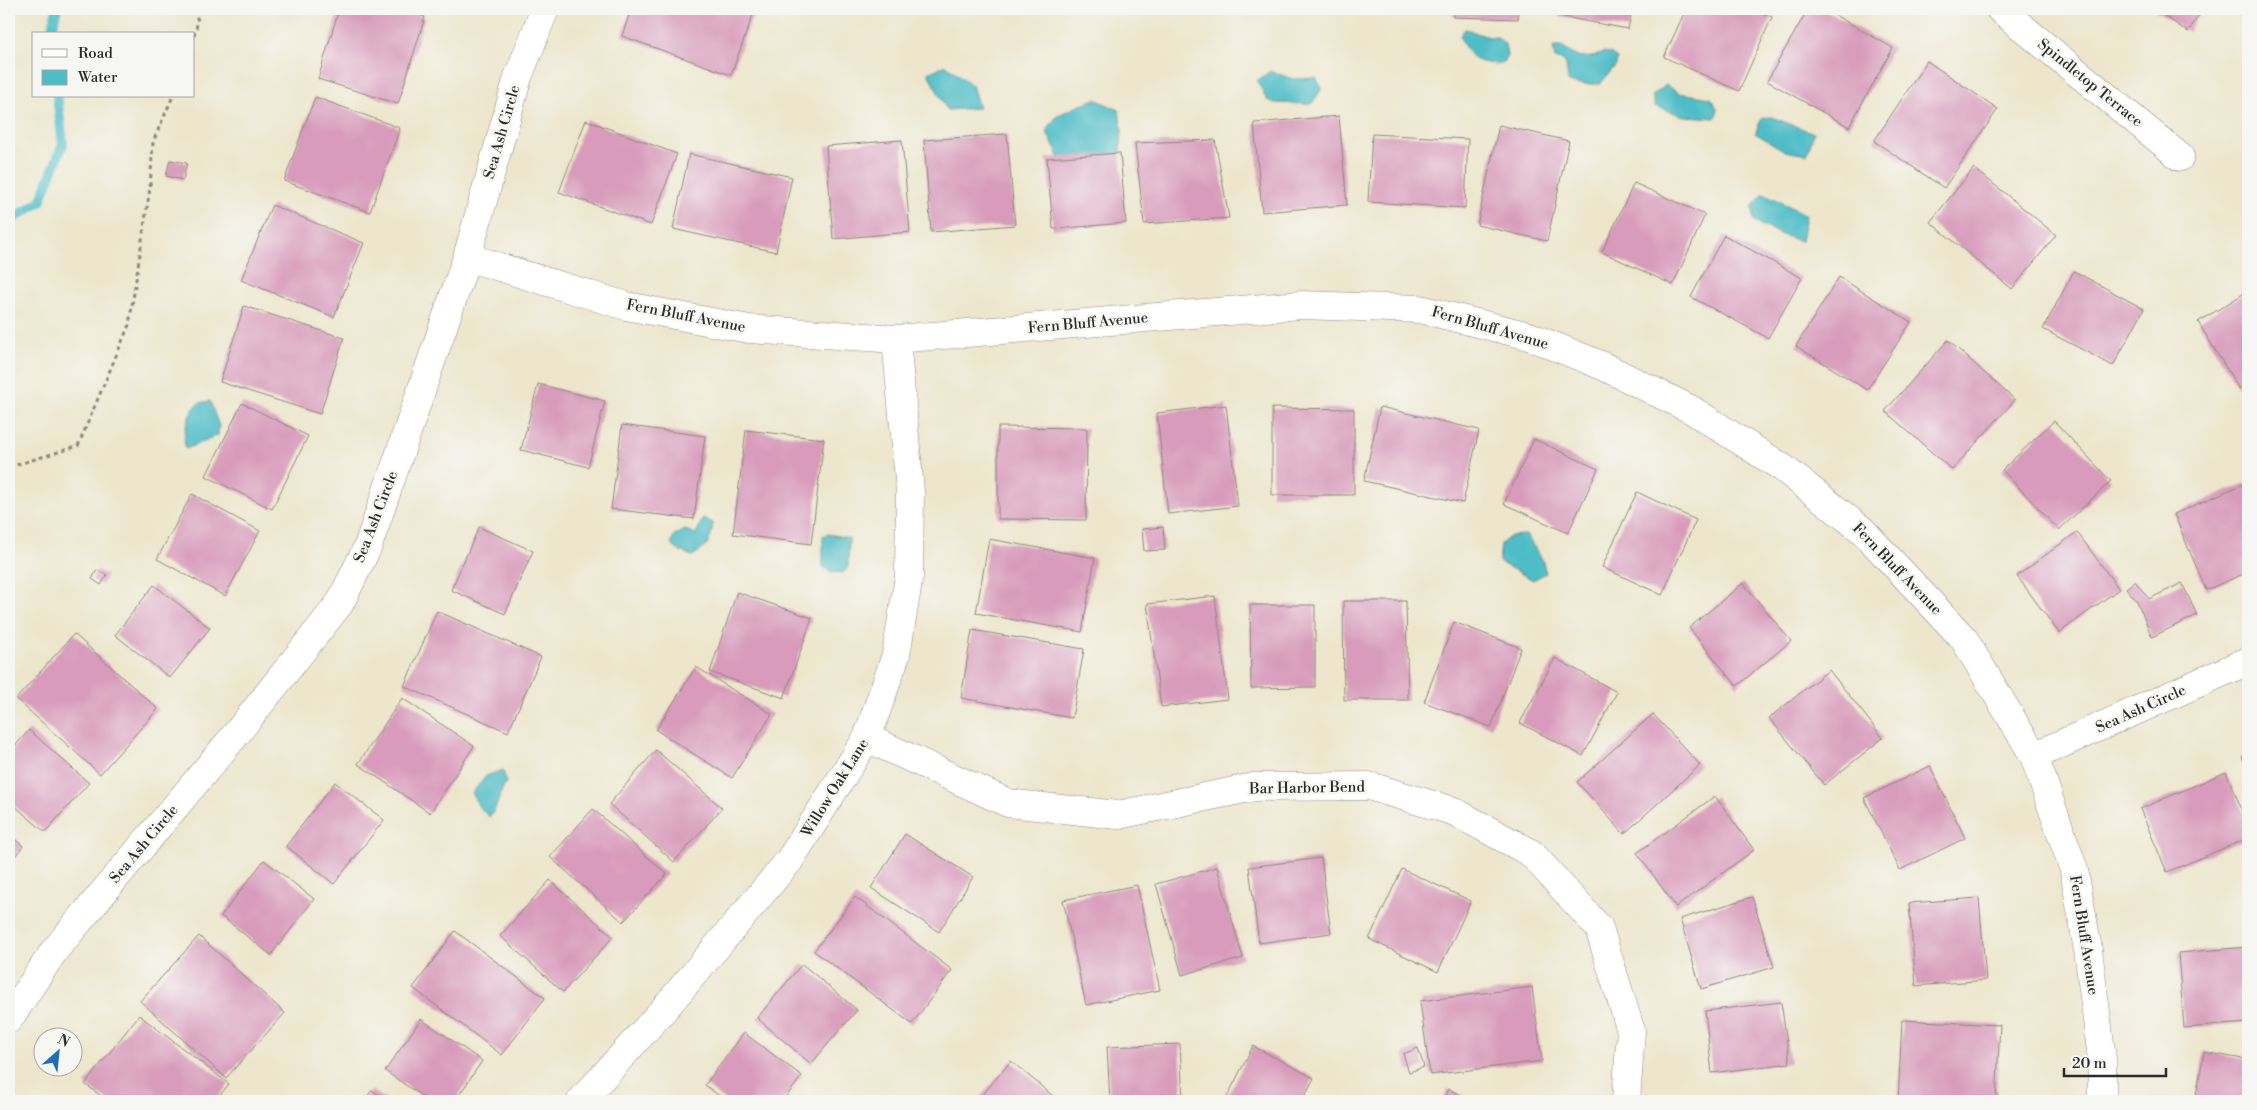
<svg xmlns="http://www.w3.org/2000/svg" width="2257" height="1110" font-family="'Libre Bodoni',serif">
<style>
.water{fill:#4fbdc7;stroke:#3d7479}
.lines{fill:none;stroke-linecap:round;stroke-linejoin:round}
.stream{stroke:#4fbdc7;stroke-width:10}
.building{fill:#d89bbb}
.minor-casing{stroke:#8c887c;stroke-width:29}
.path{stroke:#8c887c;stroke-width:3;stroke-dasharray:4 4;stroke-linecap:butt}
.minor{stroke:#fff;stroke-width:28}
.labels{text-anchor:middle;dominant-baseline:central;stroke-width:5;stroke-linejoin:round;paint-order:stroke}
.street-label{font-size:15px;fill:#2b2b2b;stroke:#f6f6f2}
</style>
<rect width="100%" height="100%" fill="#f6f6f2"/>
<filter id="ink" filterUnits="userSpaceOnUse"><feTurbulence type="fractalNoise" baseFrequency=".02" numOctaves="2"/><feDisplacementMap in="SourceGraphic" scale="10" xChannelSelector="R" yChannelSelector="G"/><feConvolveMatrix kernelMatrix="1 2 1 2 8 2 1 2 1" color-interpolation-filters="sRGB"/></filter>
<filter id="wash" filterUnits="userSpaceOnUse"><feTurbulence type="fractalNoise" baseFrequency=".0096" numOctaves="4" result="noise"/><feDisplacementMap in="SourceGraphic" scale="20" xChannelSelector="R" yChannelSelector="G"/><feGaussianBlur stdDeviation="1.12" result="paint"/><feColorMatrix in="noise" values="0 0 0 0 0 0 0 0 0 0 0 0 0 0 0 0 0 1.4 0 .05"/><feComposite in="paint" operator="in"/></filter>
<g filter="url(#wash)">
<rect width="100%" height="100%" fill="#ede6cc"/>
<!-- water -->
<path class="water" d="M 1465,29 C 1478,32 1483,38 1498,37 L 1505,44 L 1507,56 L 1502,64 C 1477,64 1468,59 1460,35 Z
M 1553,47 L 1562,47 C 1575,58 1590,61 1604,52 L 1612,54 L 1617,59 L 1616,65 L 1600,84 L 1577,84 L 1568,82 L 1566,64 L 1561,59 L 1555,59 Z
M 946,65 L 972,85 L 979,108 L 947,110 L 928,73 Z
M 1270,71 L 1293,79 L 1316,78 L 1322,88 L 1312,104 L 1275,103 L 1267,100 L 1257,81 Z
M 1666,85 L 1679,93 L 1711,98 L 1718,110 L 1715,118 L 1684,116 L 1655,106 L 1652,96 Z
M 1095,99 L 1119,110 L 1122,131 L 1120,153 L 1060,158 L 1046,131 L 1058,115 Z
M 1771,117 L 1814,133 L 1807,155 L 1785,151 L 1755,133 L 1762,118 Z
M 1764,193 L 1806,215 L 1801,241 L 1782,235 L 1755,222 L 1752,207 Z
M 210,401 L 219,426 L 218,435 L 186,449 C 181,438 188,412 198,404 C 201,402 207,402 210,401 Z
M 703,518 L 713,523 C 711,541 708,547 692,556 L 680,551 L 671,545 L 674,535 L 685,530 L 696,534 Z
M 828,534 L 849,538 L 848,568 L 843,573 L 831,572 L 823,567 L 823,536 Z
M 1526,535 L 1542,559 L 1546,573 L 1533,580 L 1499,562 L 1501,544 L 1511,536 Z
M 503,770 L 506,782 C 498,795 499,807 489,817 L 479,807 L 472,793 L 486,776 Z"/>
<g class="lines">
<!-- stream -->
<path class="stream" d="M 51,34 L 57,9
M 9,221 L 40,202 L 63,144 L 57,96"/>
</g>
<g id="blocks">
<!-- building -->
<path class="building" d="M 339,9 L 398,9 L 425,17 L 398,104 L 318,79 Z
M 631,9 L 755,9 L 731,75 L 622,36 Z
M 1453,9 L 1518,9 L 1518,19 L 1453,17 Z
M 1559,9 L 1632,9 L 1628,29 L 1558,16 Z
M 1686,9 L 1754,9 L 1772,17 L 1739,91 L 1664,57 Z
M 1808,9 L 1824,9 L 1893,48 L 1849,127 L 1767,81 Z
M 2154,9 L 2203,9 L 2188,32 Z
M 1927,61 L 1998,109 L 1944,188 L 1874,141 Z
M 315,97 L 400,128 L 370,212 L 284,181 Z
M 1339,116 L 1347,205 L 1262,212 L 1254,123 Z
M 586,120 L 677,154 L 651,225 L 559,192 Z
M 1499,125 L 1569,141 L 1547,241 L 1477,225 Z
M 1007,134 L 1015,225 L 931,232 L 924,140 Z
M 1372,134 L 1468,139 L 1465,208 L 1368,202 Z
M 902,140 L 910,232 L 833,239 L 826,146 Z
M 1215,140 L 1229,218 L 1144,224 L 1135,143 Z
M 1120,153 L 1126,223 L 1053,229 L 1047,158 Z
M 689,154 L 792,177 L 776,252 L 673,229 Z
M 170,160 L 187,163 L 183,180 L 166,176 Z
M 1974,168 L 2056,235 L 2012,289 L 1930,222 Z
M 1634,183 L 1705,215 L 1673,285 L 1602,252 Z
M 272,205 L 364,243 L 334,317 L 241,280 Z
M 1724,235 L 1802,278 L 1768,338 L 1691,297 Z
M 2074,271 L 2144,309 L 2113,366 L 2043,329 Z
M 1839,277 L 1911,322 L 1867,390 L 1796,346 Z
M 2248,291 L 2248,383 L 2239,389 L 2198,322 Z
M 244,306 L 344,338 L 320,414 L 220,382 Z
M 1948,340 L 2015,400 L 1952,470 L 1885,411 Z
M 538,384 L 605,401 L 588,467 L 521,450 Z
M 242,403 L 308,436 L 272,509 L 206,476 Z
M 1226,405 L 1238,506 L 1168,514 L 1157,413 Z
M 1380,407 L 1479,430 L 1463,503 L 1364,481 Z
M 1272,408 L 1354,409 L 1354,495 L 1272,495 Z
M 2054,421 L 2111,481 L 2059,530 L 2002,470 Z
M 622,425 L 705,436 L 694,519 L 611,509 Z
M 998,427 L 1087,428 L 1086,520 L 998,519 Z
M 746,430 L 824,439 L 811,544 L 733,534 Z
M 1534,439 L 1598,469 L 1568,533 L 1504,504 Z
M 2248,482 L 2248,572 L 2206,590 L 2174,514 Z
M 1637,492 L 1696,520 L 1662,595 L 1602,567 Z
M 192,494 L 260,531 L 225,596 L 157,559 Z
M 479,527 L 533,551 L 505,614 L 451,590 Z
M 1163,527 L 1165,550 L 1144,551 L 1142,529 Z
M 2077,532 L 2119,589 L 2059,633 L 2017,576 Z
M 989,539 L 1095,558 L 1082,632 L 976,613 Z
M 97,570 L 107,575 L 101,585 L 92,579 Z
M 2135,581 L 2149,599 L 2182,583 L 2197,615 L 2152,637 L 2137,601 L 2126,588 Z
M 1743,583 L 1791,641 L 1737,686 L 1689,628 Z
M 154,585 L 210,628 L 170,678 L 115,635 Z
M 737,592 L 812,618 L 784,698 L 710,672 Z
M 1215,596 L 1228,699 L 1161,707 L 1147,604 Z
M 1343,601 L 1406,601 L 1408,700 L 1344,700 Z
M 1250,605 L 1315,605 L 1315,687 L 1251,688 Z
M 437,611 L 541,657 L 508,732 L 404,686 Z
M 1454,622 L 1521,648 L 1491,727 L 1424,702 Z
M 972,630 L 1084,649 L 1072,718 L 961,698 Z
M 74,634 L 158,709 L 100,774 L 16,699 Z
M 1555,658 L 1617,692 L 1583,756 L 1520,723 Z
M 696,667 L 772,714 L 732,778 L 656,730 Z
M 1829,670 L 1883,738 L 1824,785 L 1769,718 Z
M 402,698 L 474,746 L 430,813 L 358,764 Z
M 1653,714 L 1700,765 L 1624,834 L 1577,782 Z
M 29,730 L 89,783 L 45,832 L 9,801 L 9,753 Z
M 656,750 L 722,808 L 674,862 L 609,804 Z
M 2248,754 L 2248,770 L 2242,757 Z
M 1930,766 L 1965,838 L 1900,870 L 1864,798 Z
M 2226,772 L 2248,824 L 2248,838 L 2167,872 L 2140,809 Z
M 335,782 L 384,820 L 334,884 L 286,846 Z
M 1715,796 L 1754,850 L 1676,907 L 1637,853 Z
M 593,809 L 667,874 L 623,922 L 550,857 Z
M 9,834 L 23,846 L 9,864 Z
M 905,834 L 973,877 L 939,932 L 871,888 Z
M 1321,858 L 1331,933 L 1259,943 L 1249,867 Z
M 264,860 L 314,899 L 271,955 L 221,916 Z
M 1217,867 L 1243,958 L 1182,975 L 1156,884 Z
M 1402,869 L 1471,901 L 1438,972 L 1369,939 Z
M 550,880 L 613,937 L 563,992 L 500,936 Z
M 1137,885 L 1160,990 L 1086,1005 L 1063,900 Z
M 855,897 L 952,970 L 912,1024 L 814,951 Z
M 1752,897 L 1774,967 L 1701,989 L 1680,919 Z
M 1979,898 L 1986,980 L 1916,986 L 1909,903 Z
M 455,931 L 545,998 L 502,1055 L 413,988 Z
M 199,936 L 285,1013 L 226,1078 L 140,1001 Z
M 2248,947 L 2248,1023 L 2184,1028 L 2178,953 Z
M 802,964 L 857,1010 L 811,1064 L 757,1018 Z
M 1532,987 L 1542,1061 L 1430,1075 L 1420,1001 Z
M 1781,1002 L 1790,1063 L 1712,1073 L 1705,1011 Z
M 139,1015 L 229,1084 L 215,1101 L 108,1101 L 85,1084 Z
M 421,1019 L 482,1061 L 455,1101 L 429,1101 L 385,1071 Z
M 1902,1020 L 2000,1025 L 1996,1101 L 1898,1101 Z
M 744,1033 L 802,1076 L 783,1101 L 726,1101 L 705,1085 Z
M 1180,1044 L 1183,1101 L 1110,1101 L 1107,1047 Z
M 1253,1046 L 1314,1078 L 1302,1101 L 1225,1101 Z
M 1418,1048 L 1424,1067 L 1409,1072 L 1403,1054 Z
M 2204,1052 L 2248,1060 L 2248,1101 L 2195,1101 Z
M 1011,1061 L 1059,1101 L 977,1101 Z
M 1448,1089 L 1474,1101 L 1442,1101 Z
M 372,1090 L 388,1101 L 364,1101 Z"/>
</g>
</g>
<g filter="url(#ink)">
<use href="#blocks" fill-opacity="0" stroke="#8c887c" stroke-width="1"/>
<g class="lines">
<!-- minor casing -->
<g class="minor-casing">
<path id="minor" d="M 2000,9 L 2180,157
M 467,257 L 626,306 L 749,329 L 896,339 L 1300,305 L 1420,309 L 1529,336 L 1603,366 L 1692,410 L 1783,468 L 1862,530 L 1964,639 L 2034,756 L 2074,870 L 2088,950 L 2102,1059 L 2102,1101
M 867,738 L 1008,803 L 1118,815 L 1254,787 L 1369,786 L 1453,811 L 1531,853 L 1599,928 L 1631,1031 L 1626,1101
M 2034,756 L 2248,661
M 9,1019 L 54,951 L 237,733 L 340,603 L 368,546 L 467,257 L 518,77 L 545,9
M 581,1101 L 666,1007 L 789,861 L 867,738 L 896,655 L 909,576 L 910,491 L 896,339"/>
</g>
<!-- path -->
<path class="path" d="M 194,36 L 198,21 L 194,9
M 9,467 L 78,446 L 129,325 L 150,188 L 153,142 L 173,96"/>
<!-- minor -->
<use href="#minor" class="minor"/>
</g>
</g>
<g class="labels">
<!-- street labels -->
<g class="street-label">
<text transform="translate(2090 83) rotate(39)">Spindletop Terrace</text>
<text transform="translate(502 132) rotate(-74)">Sea Ash Circle</text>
<text transform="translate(686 316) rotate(11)">Fern Bluff Avenue</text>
<text transform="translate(1088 323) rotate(-5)">Fern Bluff Avenue</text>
<text transform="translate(1490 328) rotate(16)">Fern Bluff Avenue</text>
<text transform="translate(376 517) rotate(-69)">Sea Ash Circle</text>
<text transform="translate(1897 569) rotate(46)">Fern Bluff Avenue</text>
<text transform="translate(2141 709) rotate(-24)">Sea Ash Circle</text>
<text transform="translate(835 788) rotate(-58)">Willow Oak Lane</text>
<text transform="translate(1307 788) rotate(-1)">Bar Harbor Bend</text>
<text transform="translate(144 844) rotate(-50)">Sea Ash Circle</text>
<text transform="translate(2084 935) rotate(81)">Fern Bluff Avenue</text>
</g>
</g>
<!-- margin -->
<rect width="2257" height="1110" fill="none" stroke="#f6f6f2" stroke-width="30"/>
<!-- legend -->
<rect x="32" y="32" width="162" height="65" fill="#f6f6f2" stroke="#a5a5a2"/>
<rect x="42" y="49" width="25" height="8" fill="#ffffff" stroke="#a5a5a2"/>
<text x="78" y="58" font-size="15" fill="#2b2b2b">Road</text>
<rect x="42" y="70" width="25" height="15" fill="#4fbdc7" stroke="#a5a5a2"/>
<text x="78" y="82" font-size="15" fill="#2b2b2b">Water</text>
<!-- north arrow -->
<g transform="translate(58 1052) rotate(27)"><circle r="24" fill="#f6f6f2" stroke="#a5a5a2"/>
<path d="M0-4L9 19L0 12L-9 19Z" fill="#1f6fb2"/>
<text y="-8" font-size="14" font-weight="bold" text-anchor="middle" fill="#2b2b2b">N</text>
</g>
<!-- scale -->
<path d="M2064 1068v8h102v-8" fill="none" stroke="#2b2b2b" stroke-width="2.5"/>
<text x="2072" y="1068" font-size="15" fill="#2b2b2b" stroke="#f6f6f2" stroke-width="4" paint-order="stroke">20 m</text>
</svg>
